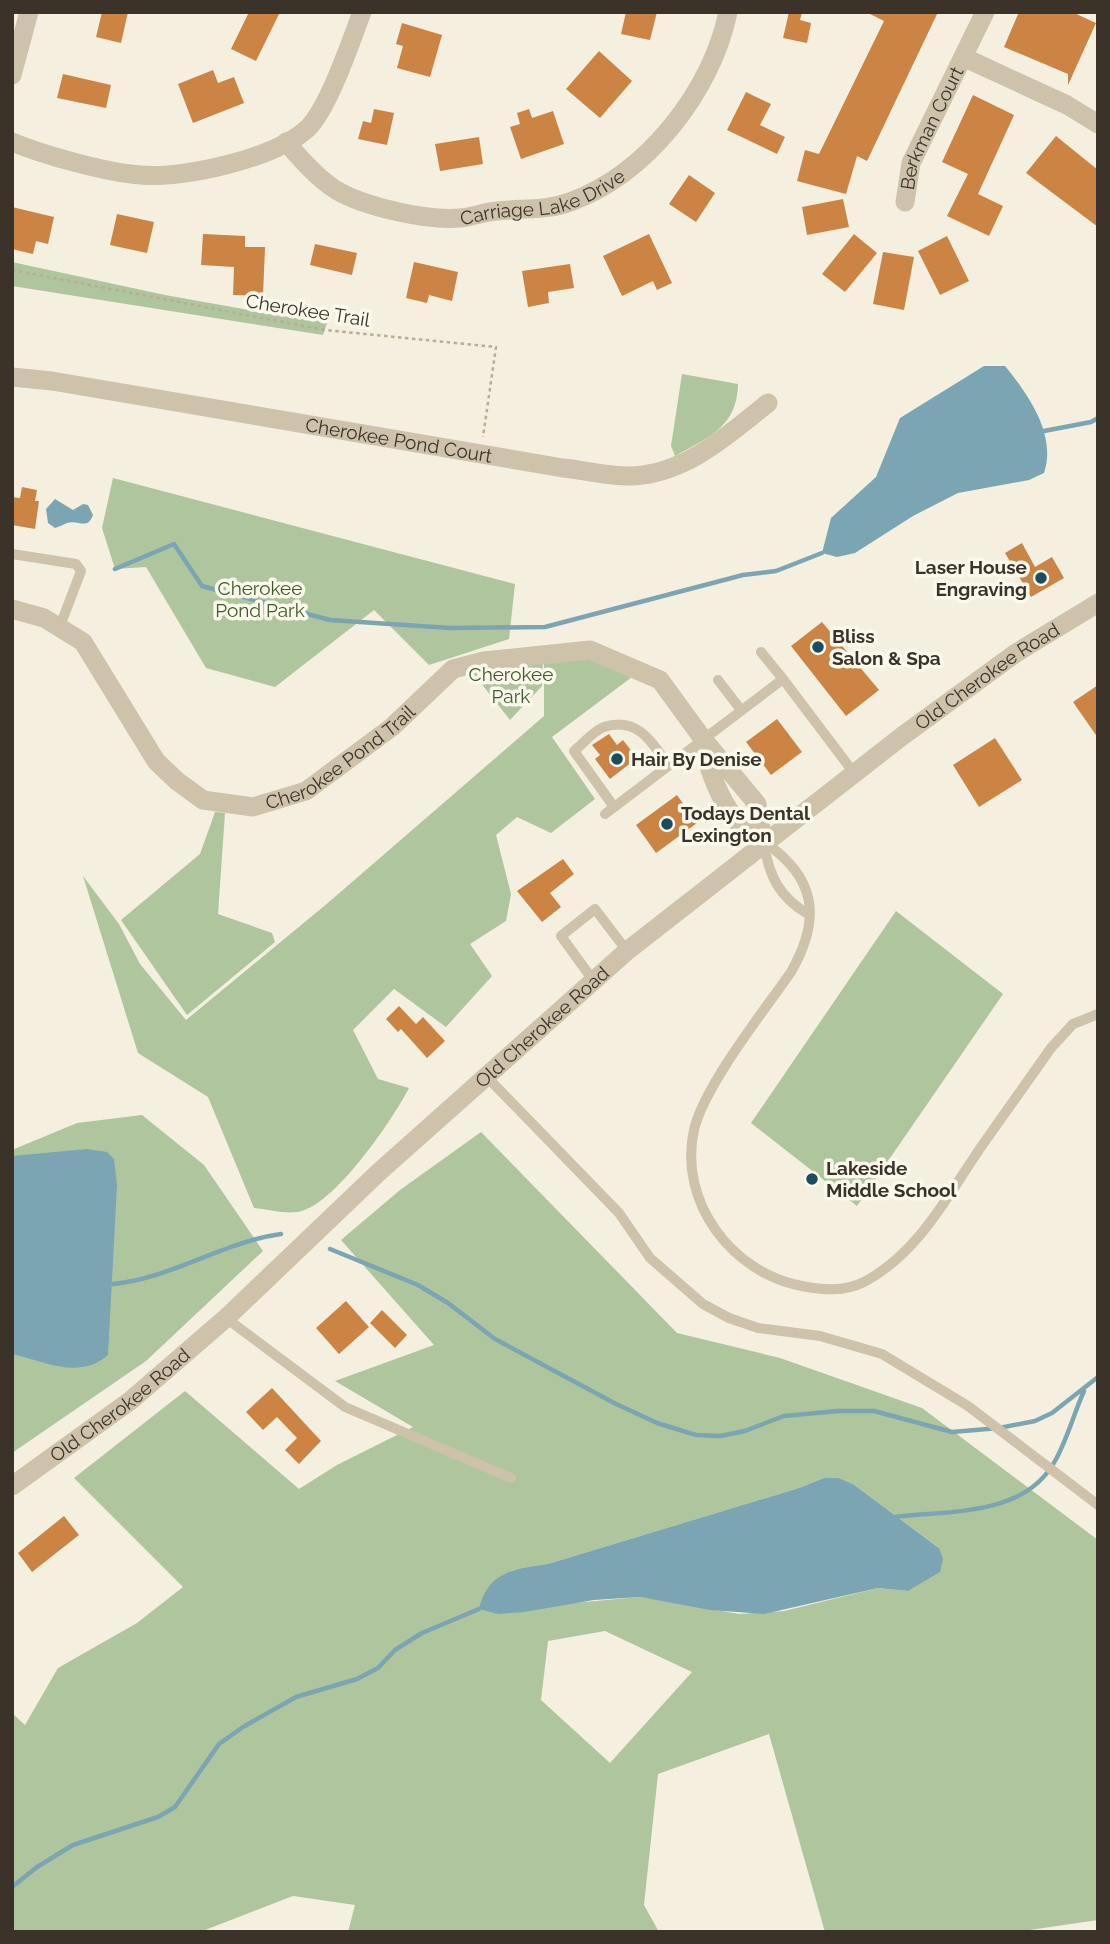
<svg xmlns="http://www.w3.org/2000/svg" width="1110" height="1944" font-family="Raleway,sans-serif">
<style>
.green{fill:#afc59e;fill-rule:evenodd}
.water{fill:#7ca5b3}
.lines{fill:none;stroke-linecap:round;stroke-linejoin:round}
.stream{stroke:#7ca5b3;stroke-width:4.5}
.building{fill:#cc8445}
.path{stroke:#baad94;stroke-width:2.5;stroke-dasharray:3.5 3.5;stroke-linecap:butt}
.service{stroke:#cec2aa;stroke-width:10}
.minor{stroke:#cec2aa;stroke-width:19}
.tertiary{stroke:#cec2aa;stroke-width:19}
.poi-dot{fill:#1c4c5f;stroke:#fbf8ec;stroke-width:2.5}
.labels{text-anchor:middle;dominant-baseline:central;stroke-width:7;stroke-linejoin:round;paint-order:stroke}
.street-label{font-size:19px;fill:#3b332a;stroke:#fbf8ec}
.poi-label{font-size:19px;font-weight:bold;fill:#3b332a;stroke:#fbf8ec;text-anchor:start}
.park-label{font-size:19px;fill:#3f5b2c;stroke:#fbf8ec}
</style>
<rect width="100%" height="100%" fill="#f4efdf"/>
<!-- green -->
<path class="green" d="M 12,262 L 165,295 L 294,318 L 313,312 L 329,317 L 323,335 L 12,286 Z
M 682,374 L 738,384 C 737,427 709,437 675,456 L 671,446 Z
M 113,478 L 515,584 L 509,639 L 429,665 L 374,610 L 275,687 L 206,668 L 146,567 L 115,569 L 102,528 Z
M 557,651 L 640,671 L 552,737 L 595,799 L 551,833 L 517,817 L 496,835 L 511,894 L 506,921 L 470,944 L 492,976 L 446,1027 L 394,989 L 353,1030 L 378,1079 L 409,1088 C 393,1119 333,1208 297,1212 C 284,1214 267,1209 254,1208 L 208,1097 L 138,1053 L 83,876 L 119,924 L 140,964 L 186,1020 L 329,902 L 544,716 L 544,653 Z
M 543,657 L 542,686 L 510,720 L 473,673 Z
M 215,812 L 225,813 L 218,914 L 272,933 L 275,942 L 187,1015 L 121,920 L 200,854 Z
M 896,911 L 1003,994 L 857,1206 L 751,1123 Z
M 142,1115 L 204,1165 L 263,1251 L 146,1361 L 12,1453 L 12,1150 L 77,1123 Z
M 481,1132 L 677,1333 L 780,1358 L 922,1408 L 1098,1540 L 1098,1920 L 1016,1932 L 825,1932 L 769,1734 L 658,1774 L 644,1905 L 659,1932 L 348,1932 L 355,1905 L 293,1896 L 200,1932 L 12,1932 L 12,1713 L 25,1725 L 58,1668 L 137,1623 L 183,1587 L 74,1478 L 185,1391 L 299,1489 L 337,1465 L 413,1427 L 335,1381 L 434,1345 L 341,1240 L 400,1190 ZM 824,1478 L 839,1478 L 853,1484 L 938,1547 L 908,1591 L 878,1588 L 784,1611 L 739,1614 L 640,1597 L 562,1604 L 512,1571 L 551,1563 L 799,1488 ZM 605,1631 L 692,1672 L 610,1763 L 541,1700 L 548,1641 Z"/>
<!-- water -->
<path class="water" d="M 984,366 L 1005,366 C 1028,394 1057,435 1044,473 L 1029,480 L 958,493 L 913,516 L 855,553 L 837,557 L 822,553 L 831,518 L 876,477 L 900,418 Z
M 55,499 L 73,510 L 83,504 L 88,505 L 93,515 C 87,531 79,519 67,523 C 62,525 59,527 55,528 L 48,523 L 46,509 Z
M 87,1149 L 107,1152 L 114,1159 L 117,1185 L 108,1355 C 79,1380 47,1362 12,1354 L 12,1156 Z
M 824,1478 L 839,1478 L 853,1484 L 939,1548 L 943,1559 L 940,1572 L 908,1591 L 878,1588 L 764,1614 L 710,1610 L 640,1597 L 594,1600 L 524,1612 L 498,1614 L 479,1609 C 489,1569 516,1570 551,1563 L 799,1488 Z"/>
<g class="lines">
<!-- stream -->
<path class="stream" d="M 1044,431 L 1091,422 L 1098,418
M 115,569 L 174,544 L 202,586 L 330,620 L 450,628 L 545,627 L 743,575 L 776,571 L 822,553
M 330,1249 L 418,1285 L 448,1303 L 495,1339 L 616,1404 L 657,1423 L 696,1435 L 720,1436 L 745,1431 L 784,1416 L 838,1411 L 874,1411 L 952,1432 L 999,1428 L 1035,1421 L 1052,1413 L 1098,1377
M 113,1284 C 172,1278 223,1242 281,1234
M 895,1517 C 951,1510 1024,1517 1055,1461 C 1067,1440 1074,1413 1084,1391
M 12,1887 L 37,1867 L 73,1845 L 158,1817 L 175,1807 L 219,1744 L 243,1727 L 296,1697 L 357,1679 L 378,1668 L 395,1650 L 422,1633 L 479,1609"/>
</g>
<!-- building -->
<path class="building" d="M 102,12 L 128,12 L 121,43 L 96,37 Z
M 249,12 L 280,12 L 256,61 L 231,49 Z
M 626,12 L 657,12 L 650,40 L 621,34 Z
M 789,12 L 802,12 L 800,20 L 811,23 L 807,43 L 783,38 Z
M 866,12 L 938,12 L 867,161 L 857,156 L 846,194 L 797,181 L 805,150 L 819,154 L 884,21 Z
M 1019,12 L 1072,12 L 1096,23 L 1068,85 L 1068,74 L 1004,47 Z
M 402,23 L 442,35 L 430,77 L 397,68 L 403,46 L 396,44 Z
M 599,51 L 632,81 L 600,118 L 566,89 Z
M 213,70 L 218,83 L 234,77 L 244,103 L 193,123 L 178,84 Z
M 63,74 L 111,85 L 106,108 L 57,98 Z
M 746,92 L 771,104 L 760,125 L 785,137 L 777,154 L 727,130 Z
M 973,95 L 1014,115 L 978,194 L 1003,206 L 989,236 L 947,216 L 968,174 L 942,162 Z
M 374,109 L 394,113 L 387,145 L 358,139 L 363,121 L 371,123 Z
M 529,109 L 532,118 L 553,111 L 564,144 L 521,159 L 510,127 L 520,124 L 517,113 Z
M 1056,136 L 1098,170 L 1098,227 L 1026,173 Z
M 479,137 L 483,164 L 440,171 L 435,144 Z
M 689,175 L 715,193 L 696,222 L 669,204 Z
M 843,199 L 849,227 L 807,235 L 802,207 Z
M 12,207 L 54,217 L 48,244 L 36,241 L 33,254 L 12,249 Z
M 117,214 L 154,222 L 147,253 L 110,245 Z
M 203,234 L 245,236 L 245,247 L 265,247 L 263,296 L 233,295 L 234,267 L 201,265 Z
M 649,234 L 672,283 L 657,290 L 653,281 L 622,296 L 603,256 Z
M 854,234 L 877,253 L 845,292 L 822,274 Z
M 947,236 L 969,281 L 940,295 L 918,251 Z
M 315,244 L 357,253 L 352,275 L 310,265 Z
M 883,252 L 914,257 L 904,310 L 873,304 Z
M 414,262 L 458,272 L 452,301 L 429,295 L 427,303 L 406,298 Z
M 570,264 L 574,288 L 548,292 L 549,303 L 528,307 L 522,271 Z
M 22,487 L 37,490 L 35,501 L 39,501 L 35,529 L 12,525 L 12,497 L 20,498 Z
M 1022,543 L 1035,567 L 1052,557 L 1064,578 L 1031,597 L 1005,553 Z
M 822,622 L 879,690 L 846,716 L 791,646 Z
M 1098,685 L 1098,738 L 1073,702 Z
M 777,719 L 802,752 L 771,775 L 746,742 Z
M 609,734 L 617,745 L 623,740 L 637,758 L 610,779 L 595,759 L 600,755 L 592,745 Z
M 995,738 L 1022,780 L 979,807 L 953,765 Z
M 677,795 L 697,823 L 656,853 L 636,825 Z
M 563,859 L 574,874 L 550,893 L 561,907 L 542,922 L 517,891 Z
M 399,1006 L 416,1024 L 423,1017 L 445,1041 L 427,1058 L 401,1029 L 398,1032 L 386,1019 Z
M 346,1301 L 369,1327 L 339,1354 L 316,1328 Z
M 382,1310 L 407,1335 L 395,1348 L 370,1323 Z
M 272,1388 L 321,1441 L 299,1464 L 285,1450 L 297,1438 L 277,1417 L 263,1430 L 246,1412 Z
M 64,1516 L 79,1535 L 32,1572 L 18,1553 Z"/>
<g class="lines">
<!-- path -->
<path class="path" d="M 12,270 L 325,330 L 496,347 L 483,437
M 12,483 L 13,485"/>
<!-- service -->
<path class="service" d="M 12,554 L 76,564 L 81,571 L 60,626
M 761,652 L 783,679
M 718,680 L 741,710
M 614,807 L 574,751 C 582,745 594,730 604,727 C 637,716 652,742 668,765
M 605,814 L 783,679 L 854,773
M 764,842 C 816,877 822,918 791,972 C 764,1011 704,1086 694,1130 C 678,1202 732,1273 802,1286 C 823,1290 844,1292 864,1282 C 918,1254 948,1195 981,1147 C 1004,1114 1028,1081 1051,1048 L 1073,1024 L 1098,1014
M 764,844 C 769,876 779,897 808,914
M 593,980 L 561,936 L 595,909 L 627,951
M 485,1075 L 619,1213 L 650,1258 L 703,1304 L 729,1318 L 758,1328 L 820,1336 L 882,1354 L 968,1406 L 1098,1505
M 226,1318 L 345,1407 L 511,1478"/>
<!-- minor -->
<g class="minor">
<path d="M 963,57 L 1067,105 L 1098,124"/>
<path d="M 12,75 L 29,12"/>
<path d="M 12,142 C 43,155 108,173 141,175 C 184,179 276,158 308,128 C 329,107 351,41 362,12"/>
<path id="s1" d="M 286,142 C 301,159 317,178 336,190 C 365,207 427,221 460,218 C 472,217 484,212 497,211 C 522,208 546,211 570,202 C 647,174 712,91 728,12"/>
<path id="s2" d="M 905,202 L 911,163 L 985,12"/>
<path id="s3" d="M 12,377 L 52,381 L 563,468 C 585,470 610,477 633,476 C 687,473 728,435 768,403"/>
<path id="s4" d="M 12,609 L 44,618 L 83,642 L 156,761 L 177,781 L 203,800 L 253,807 L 306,791 L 392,727 L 453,669 L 484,661 L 590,650 L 660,680 L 703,739 L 757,804 L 763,842"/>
<path d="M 703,740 C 706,765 720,801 737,821 C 744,829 755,835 763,842"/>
</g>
<!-- tertiary -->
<path class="tertiary" id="s5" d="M 12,1486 L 130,1401 L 226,1318 L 379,1172 L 627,951 L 901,737 L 1016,653 L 1098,603"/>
</g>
<!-- markers -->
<g class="poi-dot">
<circle cx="1041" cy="578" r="7"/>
<circle cx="818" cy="647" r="7"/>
<circle cx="617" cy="759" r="7"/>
<circle cx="667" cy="824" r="7"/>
<circle cx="812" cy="1179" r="7"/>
</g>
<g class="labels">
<!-- street labels -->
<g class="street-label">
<text stroke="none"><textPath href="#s2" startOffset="79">Berkman Court</textPath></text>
<text stroke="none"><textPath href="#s1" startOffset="284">Carriage Lake Drive</textPath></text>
<text transform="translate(308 310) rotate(9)">Cherokee Trail</text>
<text stroke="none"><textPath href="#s3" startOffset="392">Cherokee Pond Court</textPath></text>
<text stroke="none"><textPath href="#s5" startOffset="1269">Old Cherokee Road</textPath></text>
<text stroke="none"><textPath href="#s4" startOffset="432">Cherokee Pond Trail</textPath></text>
<text stroke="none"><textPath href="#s5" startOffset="702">Old Cherokee Road</textPath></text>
<text stroke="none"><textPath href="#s5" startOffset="135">Old Cherokee Road</textPath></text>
</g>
<!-- poi labels -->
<g class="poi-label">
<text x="1027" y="567" text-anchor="end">Laser House<tspan x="1027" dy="22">Engraving</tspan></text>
<text x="832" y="636">Bliss<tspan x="832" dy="22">Salon &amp; Spa</tspan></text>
<text x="631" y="759">Hair By Denise</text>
<text x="681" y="813">Todays Dental<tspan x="681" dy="22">Lexington</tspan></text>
<text x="826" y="1168">Lakeside<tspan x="826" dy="22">Middle School</tspan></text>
</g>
<!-- park labels -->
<g class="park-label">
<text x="260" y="588">Cherokee<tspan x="260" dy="22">Pond Park</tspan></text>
<text x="511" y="674">Cherokee<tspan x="511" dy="22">Park</tspan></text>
</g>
</g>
<!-- border -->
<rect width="1110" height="1944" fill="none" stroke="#3b332a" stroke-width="28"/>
</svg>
